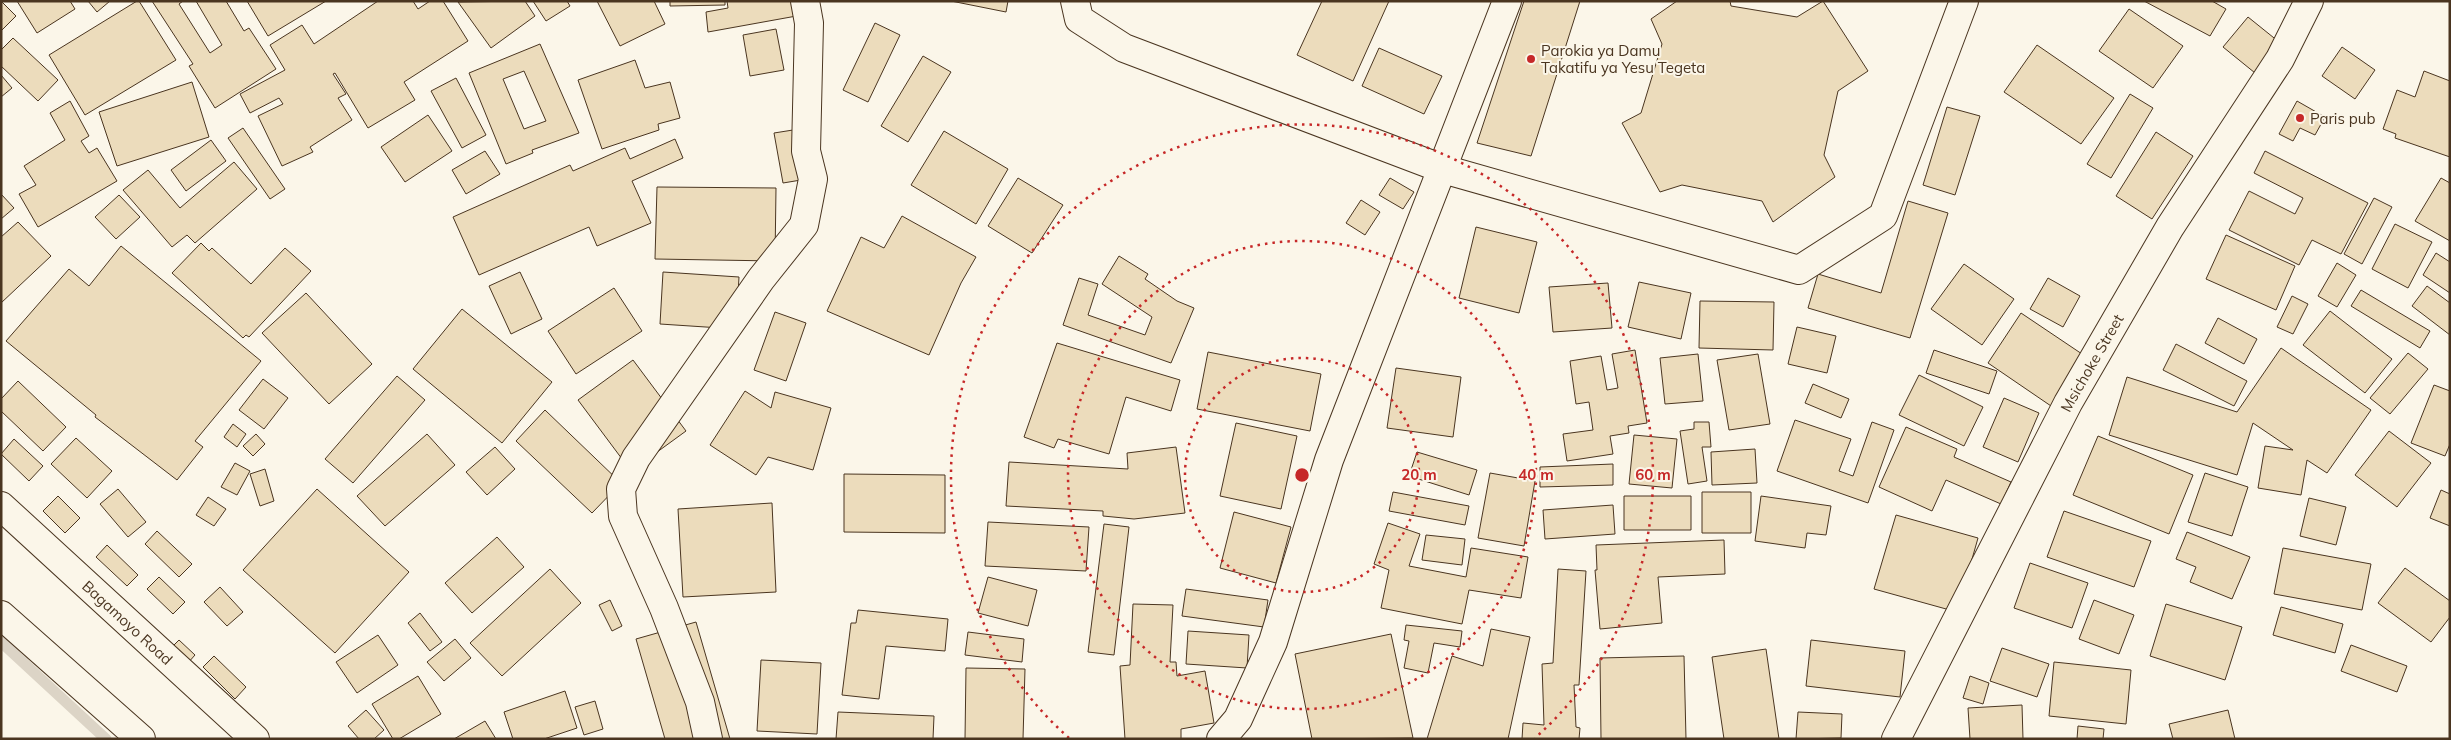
<svg xmlns="http://www.w3.org/2000/svg" width="2451" height="740" font-family="Mulish,sans-serif">
<style>
.lines{fill:none;stroke-linecap:round;stroke-linejoin:round}
.stream{stroke:#dcd4c6;stroke-width:11}
.building{fill:#ecdcbc;stroke:#4a3520;fill-rule:evenodd}
.street-casing{stroke:#4a3520;stroke-width:30}
.highway-casing{stroke:#4a3520;stroke-width:30}
.street{stroke:#fbf6e9;stroke-width:28}
.highway{stroke:#fbf6e9;stroke-width:28}
.ring{fill:none;stroke:#c62828;stroke-width:2.5;stroke-dasharray:2.5 5}
.poi-dot{fill:#c62828;stroke:#fbf6e9;stroke-width:2}
.labels{text-anchor:middle;dominant-baseline:central;stroke-width:4;stroke-linejoin:round;paint-order:stroke}
.poi-label{font-size:15px;fill:#4a3520;stroke:#fbf6e9;text-anchor:start}
.street-label{font-size:15px;fill:#4a3520;stroke:#fbf6e9}
.centre{fill:#c62828;stroke:#fbf6e9;stroke-width:2.5}
.ring-label{font-size:15px;text-anchor:middle;font-weight:bold;fill:#c62828;stroke:#fbf6e9;stroke-width:4;stroke-linejoin:round;paint-order:stroke}
</style>
<rect width="100%" height="100%" fill="#fbf6e9"/>
<g class="lines">
<!-- stream -->
<path class="stream" d="M 1,642 L 106,739"/>
</g>
<!-- building -->
<path class="building" d="M 1,1 L 16,16 L 1,31 Z
M 17,1 L 70,1 L 75,9 L 37,33 Z
M 88,1 L 110,1 L 97,12 Z
M 137,1 L 139,1 L 176,60 L 85,115 L 49,55 Z
M 152,1 L 183,1 L 179,4 L 210,53 L 222,45 L 196,1 L 226,1 L 244,31 L 249,28 L 276,69 L 215,108 L 189,66 L 193,64 Z
M 247,1 L 326,1 L 268,36 Z
M 413,1 L 418,9 L 430,1 L 443,1 L 468,41 L 404,82 L 415,100 L 368,128 L 335,73 L 333,74 L 346,94 L 338,98 L 352,120 L 310,147 L 313,152 L 282,166 L 258,116 L 283,104 L 279,98 L 250,113 L 240,94 L 285,70 L 270,45 L 302,25 L 314,44 L 378,1 Z
M 525,1 L 535,16 L 491,48 L 458,2 Z
M 533,1 L 567,1 L 570,6 L 546,21 Z
M 597,1 L 654,1 L 665,24 L 620,46 Z
M 670,1 L 725,1 L 725,5 L 670,6 Z
M 727,1 L 800,1 L 802,15 L 708,32 L 706,12 L 728,8 Z
M 951,1 L 1008,1 L 1006,12 Z
M 1322,1 L 1389,1 L 1353,81 L 1297,55 Z
M 1524,1 L 1580,1 L 1531,156 L 1477,143 Z
M 1677,1 L 1730,1 L 1731,6 L 1797,17 L 1823,1 L 1868,71 L 1838,91 L 1824,155 L 1835,177 L 1773,222 L 1762,201 L 1682,185 L 1660,192 L 1622,123 L 1641,113 L 1662,44 L 1651,19 Z
M 2144,1 L 2212,1 L 2226,9 L 2210,36 Z
M 2129,9 L 2183,46 L 2153,88 L 2099,51 Z
M 2248,17 L 2284,46 L 2260,77 L 2223,47 Z
M 875,23 L 900,35 L 868,102 L 843,90 Z
M 776,29 L 784,70 L 750,76 L 743,35 Z
M 13,38 L 58,80 L 38,101 L 1,66 L 1,50 Z
M 540,44 L 579,133 L 532,150 L 533,153 L 506,164 L 469,73 ZM 524,71 L 546,121 L 524,129 L 503,79 Z
M 2037,45 L 2114,98 L 2081,144 L 2004,92 Z
M 2342,47 L 2375,70 L 2355,99 L 2322,76 Z
M 1379,48 L 1442,76 L 1424,114 L 1362,86 Z
M 923,56 L 951,72 L 908,142 L 881,126 Z
M 635,60 L 645,88 L 670,82 L 680,118 L 658,124 L 659,130 L 602,149 L 578,80 Z
M 2424,71 L 2450,81 L 2450,157 L 2395,138 L 2396,134 L 2383,129 L 2397,90 L 2415,97 Z
M 1,75 L 12,88 L 1,97 Z
M 456,78 L 486,135 L 462,148 L 431,91 Z
M 192,82 L 209,137 L 117,166 L 99,112 Z
M 2130,94 L 2153,108 L 2111,178 L 2087,164 Z
M 70,101 L 89,136 L 81,141 L 89,153 L 97,148 L 117,181 L 38,227 L 19,194 L 36,185 L 24,166 L 65,140 L 50,113 Z
M 2297,101 L 2325,117 L 2315,135 L 2300,128 L 2293,141 L 2279,134 Z
M 1947,107 L 1980,116 L 1955,195 L 1923,185 Z
M 428,115 L 452,151 L 405,182 L 381,147 Z
M 243,128 L 285,189 L 270,199 L 228,138 Z
M 793,130 L 801,180 L 783,183 L 774,133 Z
M 944,131 L 1008,169 L 976,224 L 911,185 Z
M 2156,132 L 2193,156 L 2152,219 L 2116,196 Z
M 675,139 L 683,158 L 632,181 L 651,223 L 597,246 L 589,227 L 479,275 L 453,217 L 570,165 L 573,171 L 625,148 L 630,159 Z
M 211,140 L 226,161 L 186,191 L 171,170 Z
M 485,151 L 500,174 L 466,194 L 452,170 Z
M 2265,151 L 2368,203 L 2341,254 L 2312,240 L 2299,265 L 2229,230 L 2249,191 L 2295,214 L 2303,198 L 2254,173 Z
M 234,162 L 257,189 L 195,243 L 187,235 L 172,247 L 123,190 L 148,170 L 180,208 Z
M 1018,178 L 1063,205 L 1032,253 L 988,226 Z
M 1390,178 L 1414,192 L 1403,209 L 1379,195 Z
M 2441,178 L 2450,183 L 2450,241 L 2415,221 Z
M 657,187 L 776,188 L 775,261 L 655,259 Z
M 1,194 L 14,208 L 1,219 Z
M 119,195 L 140,217 L 116,239 L 95,217 Z
M 2374,198 L 2392,207 L 2362,264 L 2344,254 Z
M 1361,200 L 1380,212 L 1365,235 L 1346,223 Z
M 1908,201 L 1948,213 L 1910,338 L 1808,308 L 1818,274 L 1881,293 Z
M 902,216 L 976,257 L 961,283 L 929,355 L 827,311 L 861,237 L 884,248 Z
M 18,222 L 51,256 L 1,303 L 1,237 Z
M 2395,224 L 2432,242 L 2408,288 L 2372,269 Z
M 1476,227 L 1537,242 L 1519,313 L 1459,298 Z
M 2226,235 L 2295,266 L 2276,310 L 2206,279 Z
M 201,243 L 209,251 L 212,248 L 251,284 L 285,248 L 311,271 L 249,337 L 246,335 L 243,338 L 172,273 Z
M 121,246 L 261,361 L 195,441 L 203,447 L 177,480 L 95,417 L 96,415 L 6,341 L 69,269 L 89,286 Z
M 2436,253 L 2450,262 L 2450,293 L 2423,275 Z
M 1119,256 L 1148,274 L 1145,279 L 1177,301 L 1194,308 L 1171,363 L 1063,325 L 1079,278 L 1098,284 L 1088,315 L 1145,335 L 1152,317 L 1102,284 Z
M 2337,263 L 2356,275 L 2337,307 L 2318,296 Z
M 1964,264 L 2014,299 L 1982,345 L 1931,309 Z
M 520,272 L 542,319 L 511,334 L 489,286 Z
M 663,272 L 739,277 L 736,329 L 660,324 Z
M 2048,278 L 2080,296 L 2063,327 L 2030,309 Z
M 1639,282 L 1691,293 L 1681,339 L 1628,327 Z
M 1608,283 L 1612,328 L 1553,332 L 1549,287 Z
M 2427,286 L 2450,303 L 2450,335 L 2412,306 Z
M 614,288 L 642,331 L 576,374 L 548,331 Z
M 2361,290 L 2430,331 L 2420,348 L 2351,306 Z
M 306,293 L 372,364 L 329,404 L 262,333 Z
M 2292,296 L 2308,304 L 2293,334 L 2277,327 Z
M 1700,301 L 1774,302 L 1773,350 L 1699,348 Z
M 462,309 L 552,382 L 502,443 L 413,369 Z
M 2330,311 L 2392,359 L 2365,393 L 2303,345 Z
M 775,312 L 806,323 L 786,381 L 754,370 Z
M 2021,313 L 2085,356 L 2051,406 L 1988,363 Z
M 2218,318 L 2257,339 L 2244,364 L 2205,343 Z
M 1797,327 L 1836,336 L 1827,373 L 1788,364 Z
M 1057,343 L 1180,380 L 1171,411 L 1126,397 L 1109,454 L 1058,439 L 1054,448 L 1024,437 Z
M 2176,344 L 2247,381 L 2234,406 L 2163,370 Z
M 2281,348 L 2371,410 L 2327,473 L 2307,460 L 2301,495 L 2258,488 L 2265,446 L 2293,450 L 2253,423 L 2237,475 L 2109,435 L 2127,377 L 2237,412 Z
M 1635,350 L 1647,423 L 1628,426 L 1629,433 L 1610,436 L 1613,454 L 1567,461 L 1563,434 L 1593,430 L 1589,402 L 1576,404 L 1570,361 L 1601,356 L 1607,390 L 1618,388 L 1612,354 Z
M 1934,350 L 1997,371 L 1989,394 L 1926,373 Z
M 1208,352 L 1321,374 L 1310,431 L 1197,409 Z
M 2408,353 L 2428,369 L 2390,414 L 2370,398 Z
M 1698,354 L 1703,401 L 1665,404 L 1660,358 Z
M 1758,354 L 1770,424 L 1729,430 L 1717,360 Z
M 633,360 L 686,431 L 631,471 L 578,400 Z
M 1396,368 L 1461,377 L 1453,437 L 1387,428 Z
M 1919,375 L 1983,407 L 1964,446 L 1899,415 Z
M 397,376 L 425,400 L 353,483 L 325,459 Z
M 263,379 L 288,398 L 264,429 L 239,410 Z
M 18,381 L 66,427 L 43,451 L 1,411 L 1,399 Z
M 1813,384 L 1849,399 L 1841,418 L 1805,403 Z
M 2434,385 L 2450,391 L 2450,444 L 2445,456 L 2411,443 Z
M 745,391 L 771,408 L 775,392 L 831,408 L 813,470 L 768,457 L 756,475 L 710,445 Z
M 2004,398 L 2039,413 L 2018,462 L 1983,447 Z
M 545,410 L 621,483 L 592,513 L 516,441 Z
M 1795,420 L 1851,439 L 1839,471 L 1853,476 L 1872,422 L 1894,430 L 1868,503 L 1777,471 Z
M 1694,422 L 1709,422 L 1711,447 L 1702,447 L 1707,481 L 1688,484 L 1680,431 L 1694,429 Z
M 1236,423 L 1297,436 L 1281,509 L 1220,496 Z
M 233,424 L 246,434 L 237,447 L 224,437 Z
M 1906,427 L 1957,449 L 1954,457 L 2011,482 L 2001,504 L 1946,480 L 1932,511 L 1879,487 Z
M 2389,431 L 2431,463 L 2397,507 L 2355,475 Z
M 256,434 L 265,444 L 253,456 L 243,446 Z
M 427,434 L 455,465 L 385,526 L 357,496 Z
M 1634,435 L 1677,439 L 1672,488 L 1629,484 Z
M 2098,436 L 2193,475 L 2169,534 L 2073,495 Z
M 76,438 L 112,471 L 87,498 L 51,464 Z
M 14,439 L 43,466 L 29,481 L 1,454 Z
M 495,447 L 515,469 L 487,495 L 466,472 Z
M 1176,447 L 1185,513 L 1134,519 L 1103,516 L 1103,511 L 1006,506 L 1009,462 L 1128,469 L 1127,453 Z
M 1755,449 L 1757,483 L 1712,485 L 1711,452 Z
M 1417,452 L 1477,470 L 1469,495 L 1409,476 Z
M 235,463 L 250,471 L 237,495 L 221,487 Z
M 1613,464 L 1613,485 L 1540,487 L 1540,467 Z
M 265,469 L 274,501 L 260,506 L 250,474 Z
M 1490,473 L 1535,481 L 1524,546 L 1478,538 Z
M 2205,473 L 2248,487 L 2232,536 L 2188,522 Z
M 844,474 L 945,475 L 945,533 L 844,532 Z
M 118,489 L 146,522 L 128,537 L 100,504 Z
M 317,489 L 409,572 L 335,653 L 243,570 Z
M 2441,490 L 2450,494 L 2450,526 L 2430,518 Z
M 1393,492 L 1469,506 L 1465,525 L 1389,511 Z
M 1702,492 L 1751,492 L 1751,533 L 1702,533 Z
M 58,496 L 80,518 L 65,533 L 43,511 Z
M 1624,496 L 1691,496 L 1691,530 L 1624,530 Z
M 1761,496 L 1831,506 L 1826,535 L 1807,533 L 1805,548 L 1755,541 Z
M 208,497 L 226,509 L 214,526 L 196,515 Z
M 2309,498 L 2346,507 L 2336,545 L 2300,536 Z
M 772,503 L 776,592 L 683,597 L 678,509 Z
M 1613,505 L 1615,534 L 1545,539 L 1543,510 Z
M 2064,511 L 2151,541 L 2134,587 L 2047,557 Z
M 1234,512 L 1291,527 L 1276,583 L 1220,568 Z
M 1896,515 L 1978,538 L 1957,612 L 1874,589 Z
M 988,522 L 1089,527 L 1086,571 L 985,566 Z
M 1388,523 L 1420,534 L 1409,566 L 1466,577 L 1471,548 L 1528,557 L 1521,598 L 1469,590 L 1462,624 L 1381,608 L 1389,570 L 1374,564 Z
M 1104,524 L 1129,527 L 1114,655 L 1088,652 Z
M 157,531 L 192,564 L 179,577 L 145,544 Z
M 2187,532 L 2250,557 L 2232,599 L 2190,582 L 2196,567 L 2176,559 Z
M 1426,535 L 1465,539 L 1462,565 L 1422,560 Z
M 497,537 L 524,567 L 472,613 L 445,583 Z
M 1724,540 L 1725,574 L 1658,577 L 1662,623 L 1600,629 L 1595,570 L 1597,570 L 1596,545 Z
M 107,545 L 138,575 L 127,586 L 96,557 Z
M 2283,548 L 2371,564 L 2362,610 L 2274,594 Z
M 2030,563 L 2088,583 L 2072,628 L 2014,608 Z
M 2405,568 L 2450,601 L 2450,617 L 2431,642 L 2378,603 Z
M 550,569 L 581,603 L 502,676 L 470,643 Z
M 1558,569 L 1586,571 L 1579,685 L 1574,685 L 1576,727 L 1580,728 L 1579,739 L 1522,739 L 1523,723 L 1544,725 L 1542,664 L 1553,663 Z
M 159,577 L 185,602 L 173,614 L 147,589 Z
M 988,577 L 1037,590 L 1028,626 L 978,613 Z
M 220,587 L 243,612 L 227,626 L 204,602 Z
M 1186,589 L 1268,600 L 1264,627 L 1182,616 Z
M 610,600 L 622,626 L 612,631 L 599,605 Z
M 2094,600 L 2134,615 L 2119,654 L 2079,639 Z
M 1133,604 L 1173,605 L 1170,662 L 1176,662 L 1177,676 L 1205,671 L 1214,723 L 1181,729 L 1181,739 L 1125,739 L 1120,666 L 1130,665 Z
M 2166,604 L 2242,627 L 2225,680 L 2150,656 Z
M 2281,607 L 2343,624 L 2335,653 L 2273,635 Z
M 858,610 L 948,619 L 945,651 L 886,646 L 879,699 L 842,695 L 851,623 L 856,623 Z
M 420,613 L 442,642 L 430,651 L 408,623 Z
M 696,622 L 730,739 L 665,739 L 636,639 Z
M 1406,625 L 1462,631 L 1460,647 L 1434,643 L 1428,673 L 1404,668 L 1409,641 L 1404,640 Z
M 1491,629 L 1530,637 L 1508,739 L 1427,739 L 1452,656 L 1483,666 Z
M 1188,631 L 1249,635 L 1247,668 L 1186,664 Z
M 968,632 L 1024,639 L 1022,662 L 965,655 Z
M 1391,634 L 1413,738 L 1312,739 L 1295,654 Z
M 378,635 L 398,665 L 357,693 L 336,662 Z
M 455,639 L 471,658 L 444,681 L 427,662 Z
M 179,640 L 195,655 L 187,664 L 171,648 Z
M 1811,640 L 1905,651 L 1900,697 L 1806,686 Z
M 2351,645 L 2407,666 L 2397,692 L 2341,671 Z
M 2002,648 L 2049,664 L 2037,697 L 1990,681 Z
M 1766,649 L 1779,739 L 1724,739 L 1712,657 Z
M 214,656 L 246,687 L 235,699 L 203,667 Z
M 1684,656 L 1686,739 L 1601,739 L 1600,658 Z
M 761,660 L 821,663 L 817,734 L 757,731 Z
M 2054,662 L 2131,670 L 2126,724 L 2049,716 Z
M 966,668 L 1025,669 L 1023,739 L 965,739 Z
M 418,676 L 441,714 L 399,739 L 393,739 L 372,704 Z
M 1970,676 L 1989,683 L 1983,704 L 1963,698 Z
M 565,691 L 577,728 L 544,739 L 513,739 L 504,712 Z
M 595,701 L 603,729 L 584,735 L 575,707 Z
M 2022,705 L 2023,739 L 1970,739 L 1968,708 Z
M 366,710 L 384,730 L 374,739 L 359,739 L 348,726 Z
M 2228,710 L 2235,739 L 2173,739 L 2169,724 Z
M 838,712 L 934,716 L 933,739 L 836,739 Z
M 1798,712 L 1842,714 L 1841,738 L 1796,739 Z
M 485,721 L 496,739 L 454,739 Z
M 2078,726 L 2104,729 L 2103,739 L 2077,739 Z"/>
<g class="lines">
<!-- street casing -->
<g class="street-casing">
<g id="street">
<path d="M 1075,1 L 1079,19 L 1124,48 L 1443,169 L 1799,270 L 1883,216 L 1964,1"/>
<path d="M 708,739 L 700,702 L 664,608 L 623,516 L 621,489 L 636,458 L 761,279 L 804,225 L 813,179 L 806,151 L 809,23 L 805,1"/>
<path d="M 1221,739 L 1238,719 L 1273,642 L 1329,460 L 1507,1"/>
<path id="s1" d="M 1896,739 L 2068,403 L 2170,227 L 2280,59 L 2309,1"/>
</g>
</g>
<!-- highway casing -->
<g class="highway-casing">
<g id="highway">
<path id="s2" d="M 1,506 L 255,739"/>
<path d="M 1,615 L 141,739"/>
</g>
</g>
<!-- street -->
<use href="#street" class="street"/>
<!-- highway -->
<use href="#highway" class="highway"/>
</g>
<!-- distance rings -->
<g class="ring">
<circle cx="1302" cy="475" r="117"/>
<circle cx="1302" cy="475" r="234"/>
<path d="M1069 738A351 351 0 1 1 1535 738"/>
</g>
<!-- markers -->
<g class="poi-dot">
<circle cx="1531" cy="59" r="5"/>
<circle cx="2300" cy="118" r="5"/>
</g>
<g class="labels">
<!-- poi labels -->
<g class="poi-label">
<text x="1541" y="50">Parokia ya Damu<tspan x="1541" dy="17">Takatifu ya Yesu Tegeta</tspan></text>
<text x="2310" y="118">Paris pub</text>
</g>
<!-- street labels -->
<g class="street-label">
<text stroke="none"><textPath href="#s1" startOffset="424">Msichoke Street</textPath></text>
<text stroke="none"><textPath href="#s2" startOffset="172">Bagamoyo Road</textPath></text>
</g>
</g>
<circle cx="1302" cy="475" r="8" class="centre"/>
<g class="ring-label">
<text x="1419" y="480">20 m</text>
<text x="1536" y="480">40 m</text>
<text x="1653" y="480">60 m</text>
</g>
<!-- border -->
<rect width="2451" height="740" fill="none" stroke="#4a3520" stroke-width="5"/>
</svg>
